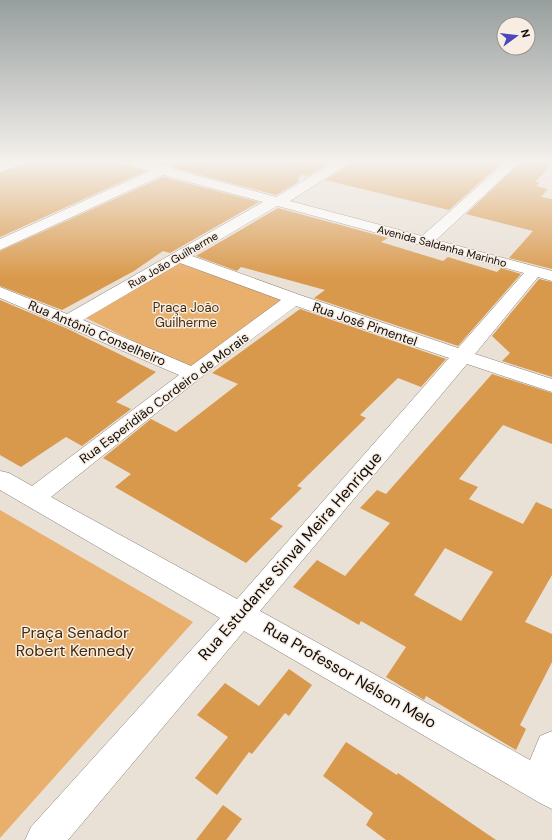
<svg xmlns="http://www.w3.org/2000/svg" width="552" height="840" font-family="'DM Sans',sans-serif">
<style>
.green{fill:#e9af6d}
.building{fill:#d9994c;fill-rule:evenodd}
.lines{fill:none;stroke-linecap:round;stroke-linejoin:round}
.street-casing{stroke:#888076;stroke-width:1}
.street{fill:#fff;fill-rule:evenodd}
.labels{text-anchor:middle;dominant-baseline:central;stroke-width:3;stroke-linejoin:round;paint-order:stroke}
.far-street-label{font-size:11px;fill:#0e0b08;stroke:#f7ede3}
.park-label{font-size:13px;fill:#442a08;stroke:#f7ede3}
.street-label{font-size:13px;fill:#0e0b08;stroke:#f7ede3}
.near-street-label{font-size:16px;fill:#0e0b08;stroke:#f7ede3}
.near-park-label{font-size:16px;fill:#442a08;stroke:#f7ede3}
</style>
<rect width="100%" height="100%" fill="#e9e0d6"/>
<!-- green -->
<path class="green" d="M 177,262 L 288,299 L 191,369 L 84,317 Z
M 0,510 L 193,622 L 0,838 Z"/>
<!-- building -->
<path class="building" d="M 29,160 L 117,160 L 120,164 L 146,171 L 0,237 L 0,173 L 25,164 Z
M 147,160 L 334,160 L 308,176 L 300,174 L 298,182 L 276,195 L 174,168 L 172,164 L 167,163 L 161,164 Z
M 355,160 L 505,160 L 449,210 L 325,180 Z
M 523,160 L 552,160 L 552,164 L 535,182 L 540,182 L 536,186 L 548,189 L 541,197 L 552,199 L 552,269 L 509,258 L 533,231 L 466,214 Z
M 163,177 L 259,202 L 170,253 L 163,251 L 134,271 L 62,310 L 0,286 L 0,251 Z
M 278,208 L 388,238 L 381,242 L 443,261 L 448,257 L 497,272 L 501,268 L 521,274 L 458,346 L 314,298 L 325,290 L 241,267 L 237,271 L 196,256 Z
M 539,279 L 552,282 L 552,377 L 502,361 L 510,353 L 492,336 Z
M 0,300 L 68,329 L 156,372 L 116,402 L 131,409 L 82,446 L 66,437 L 21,467 L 0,455 Z
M 300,309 L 446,359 L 421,387 L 398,378 L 360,415 L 366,418 L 297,486 L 302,488 L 270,519 L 283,526 L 246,563 L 115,487 L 131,474 L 103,458 L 151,419 L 176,432 L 238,384 L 212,373 Z
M 492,374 L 552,393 L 552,444 L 503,425 L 459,479 L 478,487 L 469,499 L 523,524 L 536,502 L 552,509 L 552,575 L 525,622 L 552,634 L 552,662 L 520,725 L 526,729 L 516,750 L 426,696 L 424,700 L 386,677 L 406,647 L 361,621 L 359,625 L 293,587 L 317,560 L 345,576 L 390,523 L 360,508 L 377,490 L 386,494 ZM 445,548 L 493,572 L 461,621 L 414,595 Z
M 289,669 L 312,685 L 289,716 L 285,713 L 252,754 L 249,752 L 217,795 L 195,778 L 228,737 L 197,715 L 225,683 L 259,706 Z
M 346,742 L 397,775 L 398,773 L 496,840 L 386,840 L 366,825 L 373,813 L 323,776 Z
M 223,805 L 242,819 L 226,840 L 196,840 Z"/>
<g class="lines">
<!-- street casing -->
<g class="street-casing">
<path id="street" d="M 8,160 L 26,160 L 24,163 L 0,172 L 0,163 Z
M 118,160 L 140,160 L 161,166 L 167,164 L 172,165 L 173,169 L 276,197 L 338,160 L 354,160 L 290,201 L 422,236 L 508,160 L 522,160 L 436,240 L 552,271 L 552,281 L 538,277 L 475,354 L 552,379 L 552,392 L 467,364 L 260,611 L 530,760 L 540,736 L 552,731 L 552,809 L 540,803 L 244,631 L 68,840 L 25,840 L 31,827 L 220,618 L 0,490 L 0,471 L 9,473 L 32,486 L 179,375 L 0,298 L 0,287 L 67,314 L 263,202 L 163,175 L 0,250 L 0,239 L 150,171 L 120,163 ZM 277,206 L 278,206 L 524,273 L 458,348 L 300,295 L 192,256 ZM 180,263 L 281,300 L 191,366 L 83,320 ZM 296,306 L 449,358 L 237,599 L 51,497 L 200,378 Z"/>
</g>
<!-- street -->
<use href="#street" class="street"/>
</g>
<!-- sky -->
<linearGradient id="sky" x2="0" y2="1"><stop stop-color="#979f9e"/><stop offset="0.58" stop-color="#f5f1ed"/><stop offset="1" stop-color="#f5f1ed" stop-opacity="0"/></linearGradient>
<rect width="552" height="278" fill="url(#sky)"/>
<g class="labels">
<!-- far-street labels -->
<g class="far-street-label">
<text transform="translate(442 246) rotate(15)">Avenida Saldanha Marinho</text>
<text transform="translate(173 260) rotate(-30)">Rua João Guilherme</text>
</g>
<!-- park labels -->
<g class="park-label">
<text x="186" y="307">Praça João<tspan x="186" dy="15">Guilherme</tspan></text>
</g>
<!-- street labels -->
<g class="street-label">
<text transform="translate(365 324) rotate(19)">Rua José Pimentel</text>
<text transform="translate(97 333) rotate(23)">Rua Antônio Conselheiro</text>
<text transform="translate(164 398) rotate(-37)">Rua Esperidião Cordeiro de Morais</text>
</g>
<!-- near-street labels -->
<g class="near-street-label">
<text transform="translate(290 556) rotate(-49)">Rua Estudante Sinval Meira Henrique</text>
<text transform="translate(350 675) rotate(30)">Rua Professor Nélson Melo</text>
</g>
<!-- near-park labels -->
<g class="near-park-label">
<text x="75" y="632">Praça Senador<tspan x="75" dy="18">Robert Kennedy</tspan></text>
</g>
</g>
<!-- north arrow -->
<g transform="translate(516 36) rotate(75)"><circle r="19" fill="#f7ede3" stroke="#9a938b"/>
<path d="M0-3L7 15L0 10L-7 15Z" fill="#4c47be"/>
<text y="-6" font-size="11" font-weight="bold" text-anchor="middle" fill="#0e0b08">N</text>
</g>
</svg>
